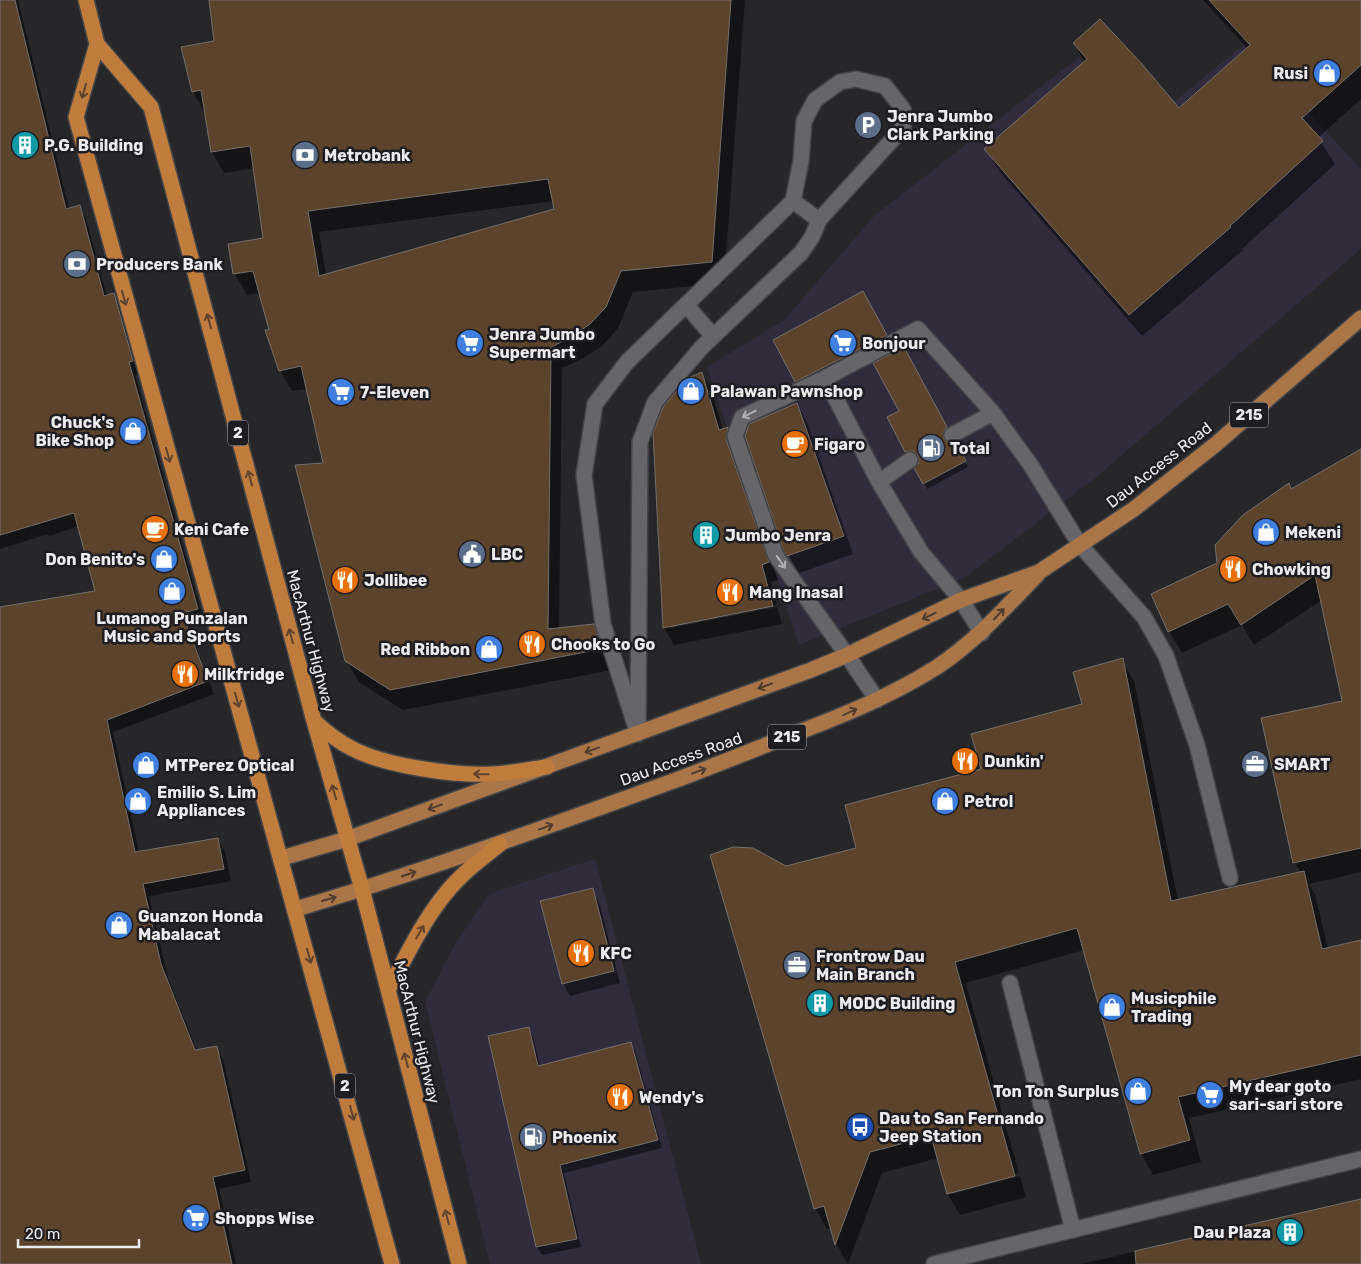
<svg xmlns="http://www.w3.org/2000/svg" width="1361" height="1264" font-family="Rubik,sans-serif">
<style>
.commercial{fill:#302c3c}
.shadow{fill:#0007;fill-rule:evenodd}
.building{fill:#5c432b;stroke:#736f6c;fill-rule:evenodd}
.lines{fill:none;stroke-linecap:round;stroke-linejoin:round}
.service-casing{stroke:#454548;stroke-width:18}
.primary-casing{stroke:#454548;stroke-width:18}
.trunk-casing{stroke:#454548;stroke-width:18}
.service{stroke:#66666a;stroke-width:15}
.primary{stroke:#aa7648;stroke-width:15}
.trunk{stroke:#c07c3d;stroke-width:15}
.oneway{stroke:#5f432c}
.oneway2{stroke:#b0afb3}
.oneway3{stroke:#4f3c2f}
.labels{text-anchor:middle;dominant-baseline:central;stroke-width:5;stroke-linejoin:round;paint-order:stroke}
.shield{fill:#1e1d21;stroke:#aeadb0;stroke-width:1}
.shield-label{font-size:15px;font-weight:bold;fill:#ecebee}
.poi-label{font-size:16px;font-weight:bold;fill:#ecebee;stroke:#1e1d21;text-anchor:start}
.street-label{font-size:16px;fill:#ecebee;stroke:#1e1d21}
</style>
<rect width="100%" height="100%" fill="#27272a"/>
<!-- commercial -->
<path class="commercial" d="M 1245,44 L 1361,169 L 1361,249 L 1094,479 L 964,578 L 799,645 L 707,367 L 784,320 L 875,215 L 1079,57 L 1144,126 Z
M 595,859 L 701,1264 L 490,1264 L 425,1002 L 455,944 L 489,894 Z"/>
<!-- shadow -->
<path class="shadow" d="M 0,0 L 18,0 L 69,209 L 79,206 L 86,219 L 107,296 L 113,295 L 120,307 L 139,374 L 135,375 L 204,622 L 188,626 L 214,694 L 113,732 L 139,853 L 218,839 L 225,852 L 231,881 L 149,896 L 168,978 L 197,1051 L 216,1047 L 223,1059 L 251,1182 L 219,1189 L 236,1264 L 0,1264 L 0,608 L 97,592 L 79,526 L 49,536 L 48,534 L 0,549 Z
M 210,0 L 745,0 L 724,283 L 633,292 L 618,328 L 602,346 L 582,359 L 562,368 L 559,629 L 593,626 L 605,647 L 612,670 L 403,710 L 359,682 L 346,660 L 325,464 L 307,389 L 292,391 L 280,370 L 260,293 L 247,295 L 235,274 L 264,239 L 255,168 L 224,173 L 212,152 L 206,114 L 193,92 L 183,48 L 215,42 ZM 554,201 L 556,210 L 326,275 L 319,232 Z
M 1203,0 L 1361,0 L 1361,99 L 1318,138 L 1335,164 L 1242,249 L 1243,250 L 1142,336 L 999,171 L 986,149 L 1085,63 L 1074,44 L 1179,110 L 1248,49 Z
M 870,304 L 893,347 L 803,393 L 796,381 Z
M 904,348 L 950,433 L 946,437 L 946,444 L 955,445 L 968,467 L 927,489 L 916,469 L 920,464 L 919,458 L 918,457 L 910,457 L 889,418 L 901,411 Z
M 702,373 L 712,391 L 723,430 L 728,428 L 738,445 L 735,458 L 778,580 L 771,582 L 777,605 L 671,625 L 671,628 L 777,607 L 782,624 L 674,645 L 664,628 Z
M 797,404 L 807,422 L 853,554 L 799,573 L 786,551 Z
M 1361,450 L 1361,872 L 1309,884 L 1315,894 L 1328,949 L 1361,941 L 1361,1079 L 1189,1118 L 1201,1162 L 1153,1175 L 1141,1154 L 1084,950 L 966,983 L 1019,1173 L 952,1192 L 952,1194 L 1020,1176 L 1026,1197 L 960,1215 L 948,1194 L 938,1158 L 882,1173 L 848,1264 L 837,1245 L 832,1228 L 827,1229 L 815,1208 L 785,867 L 858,849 L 1084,705 L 1122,660 L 1134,681 L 1178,901 L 1301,873 L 1295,863 L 1263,719 L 1343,702 L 1322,600 L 1254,645 L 1242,625 L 1182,653 L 1169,631 L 1152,594 L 1218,564 L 1289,485 L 1292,490 Z
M 592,890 L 599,902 L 620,983 L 570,996 L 563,983 Z
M 528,1028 L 533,1036 L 540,1066 L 631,1043 L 635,1051 L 662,1148 L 564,1173 L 581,1247 L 542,1255 L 537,1247 L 490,1037 Z
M 1361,1200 L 1361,1264 L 1081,1264 Z"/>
<!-- building -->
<path class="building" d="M 0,0 L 15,0 L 66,209 L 80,205 L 104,296 L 114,293 L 133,361 L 129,362 L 198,609 L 182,613 L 208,681 L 107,720 L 135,852 L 218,838 L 224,869 L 143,884 L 161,964 L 195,1050 L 217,1046 L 245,1170 L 213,1177 L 232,1264 L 0,1264 L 0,607 L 95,591 L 74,513 L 0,535 Z
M 209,0 L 731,0 L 712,262 L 621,271 L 606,307 L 590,324 L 570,338 L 551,347 L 548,629 L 594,624 L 601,649 L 390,690 L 345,661 L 295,465 L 323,463 L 301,366 L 279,371 L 265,330 L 269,330 L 253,271 L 233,274 L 228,244 L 263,238 L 250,146 L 211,152 L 201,90 L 192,92 L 181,47 L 214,41 ZM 548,179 L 554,209 L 319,276 L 308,211 Z
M 1209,0 L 1361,0 L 1361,65 L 1302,118 L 1323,141 L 1230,226 L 1231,227 L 1129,315 L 984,149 L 1087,59 L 1073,43 L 1100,19 L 1141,63 L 1179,108 L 1250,45 Z
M 863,291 L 887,335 L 795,382 L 773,340 Z
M 904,347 L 947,427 L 944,431 L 944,439 L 948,443 L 956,443 L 966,461 L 923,484 L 914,468 L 919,463 L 918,455 L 913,451 L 905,452 L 887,417 L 899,411 L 873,363 Z
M 702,372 L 719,430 L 728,427 L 726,439 L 769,562 L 762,565 L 773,606 L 663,628 L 653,433 L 663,407 L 688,378 Z
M 797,403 L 844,536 L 787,556 L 784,552 L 745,436 L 749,424 Z
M 1361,449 L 1361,848 L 1293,863 L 1261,718 L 1342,701 L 1315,575 L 1241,625 L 1228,604 L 1168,632 L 1151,594 L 1217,563 L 1215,545 L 1243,515 L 1289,483 L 1291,489 Z
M 1123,658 L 1171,901 L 1304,871 L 1322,949 L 1361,940 L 1361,1055 L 1178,1097 L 1190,1140 L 1140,1154 L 1077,928 L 955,962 L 1015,1176 L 947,1194 L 931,1136 L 870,1152 L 835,1245 L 824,1206 L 814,1209 L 710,855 L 733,847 L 753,848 L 786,866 L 856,848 L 845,805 L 981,769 L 971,734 L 1082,704 L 1073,672 Z
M 593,888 L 614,971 L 562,984 L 540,901 Z
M 529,1027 L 538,1066 L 631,1042 L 658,1140 L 560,1165 L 577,1239 L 536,1247 L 488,1036 Z
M 1361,1199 L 1361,1264 L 1136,1264 L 1135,1251 Z"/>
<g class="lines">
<!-- service casing -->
<g class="service-casing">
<path id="service" d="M 856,79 L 885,86 L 903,109 L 903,128 L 819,220 L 812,237 L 801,253 L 702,347 L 655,402 L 640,442 L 638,734 L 603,624 L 584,475 L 595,404 L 627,362 L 793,201 L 801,161 L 804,121 L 815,100 L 840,82 Z
M 793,201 L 819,220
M 687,306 L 713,336
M 825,378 L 879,482
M 952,435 L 993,413 L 1030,464 L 1080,545 L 1144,617 L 1166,656 L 1197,745 L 1230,878
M 910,460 L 879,482 L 921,552 L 961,600 L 982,633
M 877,700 L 847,655 L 776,556 L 735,436 L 742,417 L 825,378 L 918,329 L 993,413
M 1010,983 L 1073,1230
M 934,1264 L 1361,1159"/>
</g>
<!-- primary casing -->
<g class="primary-casing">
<path id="primary" d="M 282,858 L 347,839 L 811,670 L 847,655 L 961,600 L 1039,572 L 1134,509 L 1216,444 L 1361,318
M 296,909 C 424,871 550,826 676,780 C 714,766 753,750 791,735 C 842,716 891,696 937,667 C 976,641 1005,608 1037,575"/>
</g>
<!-- trunk casing -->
<g class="trunk-casing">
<path id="trunk" d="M 86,0 L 97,44 L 151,107 L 314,721 L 362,889 L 459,1264
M 97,44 L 76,117 C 178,500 290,881 392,1264
M 314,721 C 325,731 337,741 351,748 C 384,766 456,776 493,774 C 511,773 529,769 547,767
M 388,990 C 406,957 422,922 446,893 C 461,874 481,859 500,844"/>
</g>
<!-- service -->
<use href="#service" class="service"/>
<!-- primary -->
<use href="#primary" class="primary"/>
<!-- trunk -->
<use href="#trunk" class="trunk"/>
</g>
<!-- one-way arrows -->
<defs><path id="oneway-shaft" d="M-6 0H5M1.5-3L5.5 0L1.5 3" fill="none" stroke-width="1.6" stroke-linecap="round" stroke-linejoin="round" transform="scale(1.25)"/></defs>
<g class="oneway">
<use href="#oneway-shaft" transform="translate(84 91) rotate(106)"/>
<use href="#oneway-shaft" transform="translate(124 298) rotate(74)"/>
<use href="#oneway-shaft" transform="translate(209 321) rotate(-105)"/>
<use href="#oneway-shaft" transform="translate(168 455) rotate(74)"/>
<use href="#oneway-shaft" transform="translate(250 478) rotate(-105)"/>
<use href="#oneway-shaft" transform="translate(291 636) rotate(-105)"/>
<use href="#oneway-shaft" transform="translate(237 700) rotate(74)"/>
<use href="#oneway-shaft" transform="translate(481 774) rotate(-179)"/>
<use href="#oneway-shaft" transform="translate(334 792) rotate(-106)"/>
<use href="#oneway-shaft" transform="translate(420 932) rotate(-60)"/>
<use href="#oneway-shaft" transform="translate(309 956) rotate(74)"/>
<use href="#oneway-shaft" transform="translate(406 1060) rotate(-105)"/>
<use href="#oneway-shaft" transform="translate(352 1113) rotate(75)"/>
<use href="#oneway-shaft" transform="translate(447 1217) rotate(-105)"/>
</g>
<g class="oneway2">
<use href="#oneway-shaft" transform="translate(749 414) rotate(153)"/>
<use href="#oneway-shaft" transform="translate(781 562) rotate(55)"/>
</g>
<g class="oneway3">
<use href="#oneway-shaft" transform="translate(999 614) rotate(-47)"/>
<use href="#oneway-shaft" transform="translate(929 616) rotate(154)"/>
<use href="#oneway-shaft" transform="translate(765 686) rotate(160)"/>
<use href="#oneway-shaft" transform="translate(850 712) rotate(-24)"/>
<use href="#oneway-shaft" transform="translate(592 750) rotate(160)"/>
<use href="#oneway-shaft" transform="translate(699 771) rotate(-20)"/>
<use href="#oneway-shaft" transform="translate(435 807) rotate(160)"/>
<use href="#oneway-shaft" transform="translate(546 827) rotate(-20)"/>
<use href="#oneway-shaft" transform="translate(409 874) rotate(-18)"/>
<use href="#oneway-shaft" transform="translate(329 899) rotate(-16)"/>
</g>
<!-- icons -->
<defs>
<g id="shop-disc" transform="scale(1.4375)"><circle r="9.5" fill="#3f7fe0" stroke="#1e1d21"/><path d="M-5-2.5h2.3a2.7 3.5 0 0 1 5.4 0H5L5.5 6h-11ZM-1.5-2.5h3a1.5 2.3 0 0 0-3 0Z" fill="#fff"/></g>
<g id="parking-disc" transform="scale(1.4375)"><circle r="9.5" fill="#5c6f8a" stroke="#1e1d21"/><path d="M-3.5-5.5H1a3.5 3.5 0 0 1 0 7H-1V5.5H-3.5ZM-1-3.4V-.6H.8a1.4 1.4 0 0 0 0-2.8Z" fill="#fff"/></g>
<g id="building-disc" transform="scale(1.4375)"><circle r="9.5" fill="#0f9aa8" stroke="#1e1d21"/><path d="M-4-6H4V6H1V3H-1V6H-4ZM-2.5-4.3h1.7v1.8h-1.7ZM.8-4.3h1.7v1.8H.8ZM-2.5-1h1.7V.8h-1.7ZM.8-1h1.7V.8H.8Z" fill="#fff"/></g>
<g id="bank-disc" transform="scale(1.4375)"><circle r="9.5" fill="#5c6f8a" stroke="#1e1d21"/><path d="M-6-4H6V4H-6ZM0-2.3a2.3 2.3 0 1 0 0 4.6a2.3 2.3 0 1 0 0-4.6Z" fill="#fff"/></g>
<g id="supermarket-disc" transform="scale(1.4375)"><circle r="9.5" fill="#3f7fe0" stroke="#1e1d21"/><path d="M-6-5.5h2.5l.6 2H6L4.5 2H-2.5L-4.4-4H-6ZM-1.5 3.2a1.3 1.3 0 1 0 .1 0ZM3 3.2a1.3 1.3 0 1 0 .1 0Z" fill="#fff"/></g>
<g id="cafe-disc" transform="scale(1.4375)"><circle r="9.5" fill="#e8710a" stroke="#1e1d21"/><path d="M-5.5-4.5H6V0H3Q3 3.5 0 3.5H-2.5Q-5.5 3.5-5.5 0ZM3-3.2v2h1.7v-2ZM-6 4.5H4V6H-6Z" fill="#fff"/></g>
<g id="fuel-disc" transform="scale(1.4375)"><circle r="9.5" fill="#5c6f8a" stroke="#1e1d21"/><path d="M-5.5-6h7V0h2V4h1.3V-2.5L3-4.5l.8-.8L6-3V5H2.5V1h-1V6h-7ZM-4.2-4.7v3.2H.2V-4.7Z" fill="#fff"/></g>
<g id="civic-disc" transform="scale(1.4375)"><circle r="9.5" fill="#5c6f8a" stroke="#1e1d21"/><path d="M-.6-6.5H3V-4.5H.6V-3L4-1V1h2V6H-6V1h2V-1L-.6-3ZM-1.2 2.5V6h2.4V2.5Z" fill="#fff"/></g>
<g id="restaurant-disc" transform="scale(1.4375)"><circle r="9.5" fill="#e8710a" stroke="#1e1d21"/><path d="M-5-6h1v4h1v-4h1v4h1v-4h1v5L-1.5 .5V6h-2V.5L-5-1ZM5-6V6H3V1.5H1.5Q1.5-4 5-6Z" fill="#fff"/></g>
<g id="office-disc" transform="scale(1.4375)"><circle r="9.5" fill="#5c6f8a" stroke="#1e1d21"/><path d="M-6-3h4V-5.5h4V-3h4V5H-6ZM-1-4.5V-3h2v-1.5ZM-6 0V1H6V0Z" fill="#fff"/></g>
<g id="bus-disc" transform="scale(1.4375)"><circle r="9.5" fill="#1a4fb4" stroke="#1e1d21"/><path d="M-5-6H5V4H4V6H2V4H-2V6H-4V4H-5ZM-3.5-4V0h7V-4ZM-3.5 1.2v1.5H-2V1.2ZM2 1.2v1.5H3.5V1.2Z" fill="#fff"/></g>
</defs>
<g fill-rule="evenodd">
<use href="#shop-disc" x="1327" y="73"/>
<use href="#parking-disc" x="868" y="125"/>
<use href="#building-disc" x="25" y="145"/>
<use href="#bank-disc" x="305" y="155"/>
<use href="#bank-disc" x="77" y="264"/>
<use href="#supermarket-disc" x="470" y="343"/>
<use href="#supermarket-disc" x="843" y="343"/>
<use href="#shop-disc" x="691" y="391"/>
<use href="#supermarket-disc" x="341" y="392"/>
<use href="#shop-disc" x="133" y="431"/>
<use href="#cafe-disc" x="795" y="444"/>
<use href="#fuel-disc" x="931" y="448"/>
<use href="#cafe-disc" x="155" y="529"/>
<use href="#shop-disc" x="1266" y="532"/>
<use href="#building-disc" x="706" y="535"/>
<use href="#civic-disc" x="472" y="554"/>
<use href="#shop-disc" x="164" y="559"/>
<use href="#restaurant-disc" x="1233" y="569"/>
<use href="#restaurant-disc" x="345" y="580"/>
<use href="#shop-disc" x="172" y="591"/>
<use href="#restaurant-disc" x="730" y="592"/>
<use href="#restaurant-disc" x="532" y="644"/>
<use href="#shop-disc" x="489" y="649"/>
<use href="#restaurant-disc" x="185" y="674"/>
<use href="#restaurant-disc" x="965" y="761"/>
<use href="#office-disc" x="1255" y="764"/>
<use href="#shop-disc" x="146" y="765"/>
<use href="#shop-disc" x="138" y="801"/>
<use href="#shop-disc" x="945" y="801"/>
<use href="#shop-disc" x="119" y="925"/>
<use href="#restaurant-disc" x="581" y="953"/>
<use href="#office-disc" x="797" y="965"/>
<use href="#building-disc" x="820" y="1003"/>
<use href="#shop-disc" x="1112" y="1007"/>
<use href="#shop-disc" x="1138" y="1091"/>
<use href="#supermarket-disc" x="1210" y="1095"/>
<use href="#restaurant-disc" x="620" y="1097"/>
<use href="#bus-disc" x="860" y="1127"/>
<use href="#fuel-disc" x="533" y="1137"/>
<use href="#supermarket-disc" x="196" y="1218"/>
<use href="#building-disc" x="1290" y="1232"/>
</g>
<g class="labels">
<!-- shield labels -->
<g class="shield">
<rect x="1230" y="402.5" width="38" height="25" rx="4"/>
<rect x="228" y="420.5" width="20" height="25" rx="4"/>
<rect x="768" y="724.5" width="38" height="25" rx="4"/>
<rect x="335" y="1073.5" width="20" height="25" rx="4"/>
</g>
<g class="shield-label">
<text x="1249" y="415">215</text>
<text x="238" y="433">2</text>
<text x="787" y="737">215</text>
<text x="345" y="1086">2</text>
</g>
<!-- poi labels -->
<g class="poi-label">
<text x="1308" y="73" text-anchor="end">Rusi</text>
<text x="887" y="116">Jenra Jumbo<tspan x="887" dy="18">Clark Parking</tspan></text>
<text x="44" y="145">P.G. Building</text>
<text x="324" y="155">Metrobank</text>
<text x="96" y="264">Producers Bank</text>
<text x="489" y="334">Jenra Jumbo<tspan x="489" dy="18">Supermart</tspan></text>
<text x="862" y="343">Bonjour</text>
<text x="710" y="391">Palawan Pawnshop</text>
<text x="360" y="392">7-Eleven</text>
<text x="114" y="422" text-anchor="end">Chuck's<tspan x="114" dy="18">Bike Shop</tspan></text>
<text x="814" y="444">Figaro</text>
<text x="950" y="448">Total</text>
<text x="174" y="529">Keni Cafe</text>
<text x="1285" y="532">Mekeni</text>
<text x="725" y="535">Jumbo Jenra</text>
<text x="491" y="554">LBC</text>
<text x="145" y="559" text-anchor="end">Don Benito's</text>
<text x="1252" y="569">Chowking</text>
<text x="364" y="580">Jollibee</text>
<text x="749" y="592">Mang Inasal</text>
<text x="172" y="618" text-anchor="middle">Lumanog Punzalan<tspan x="172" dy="18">Music and Sports</tspan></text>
<text x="551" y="644">Chooks to Go</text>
<text x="470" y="649" text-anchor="end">Red Ribbon</text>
<text x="204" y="674">Milkfridge</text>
<text x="984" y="761">Dunkin'</text>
<text x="1274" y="764">SMART</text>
<text x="165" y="765">MTPerez Optical</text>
<text x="157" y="792">Emilio S. Lim<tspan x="157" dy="18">Appliances</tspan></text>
<text x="964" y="801">Petrol</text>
<text x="138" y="916">Guanzon Honda<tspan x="138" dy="18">Mabalacat</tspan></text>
<text x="600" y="953">KFC</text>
<text x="816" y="956">Frontrow Dau<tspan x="816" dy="18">Main Branch</tspan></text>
<text x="1131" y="998">Musicphile<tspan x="1131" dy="18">Trading</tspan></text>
<text x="839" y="1003">MODC Building</text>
<text x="1229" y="1086">My dear goto<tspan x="1229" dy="18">sari-sari store</tspan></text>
<text x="1119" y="1091" text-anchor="end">Ton Ton Surplus</text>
<text x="639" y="1097">Wendy's</text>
<text x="879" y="1118">Dau to San Fernando<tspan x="879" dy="18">Jeep Station</tspan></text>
<text x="552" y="1137">Phoenix</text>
<text x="215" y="1218">Shopps Wise</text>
<text x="1271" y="1232" text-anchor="end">Dau Plaza</text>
</g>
<!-- street labels -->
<g class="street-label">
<text transform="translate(1159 465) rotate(-38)">Dau Access Road</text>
<text transform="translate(311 641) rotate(75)">MacArthur Highway</text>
<text transform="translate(681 759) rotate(-20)">Dau Access Road</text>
<text transform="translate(417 1032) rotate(76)">MacArthur Highway</text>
</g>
</g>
<!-- scale -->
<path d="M18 1239v8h121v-8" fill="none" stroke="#ecebee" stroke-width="2.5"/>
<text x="25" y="1239" font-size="15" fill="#ecebee" stroke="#1e1d21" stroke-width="4" paint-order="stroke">20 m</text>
</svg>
